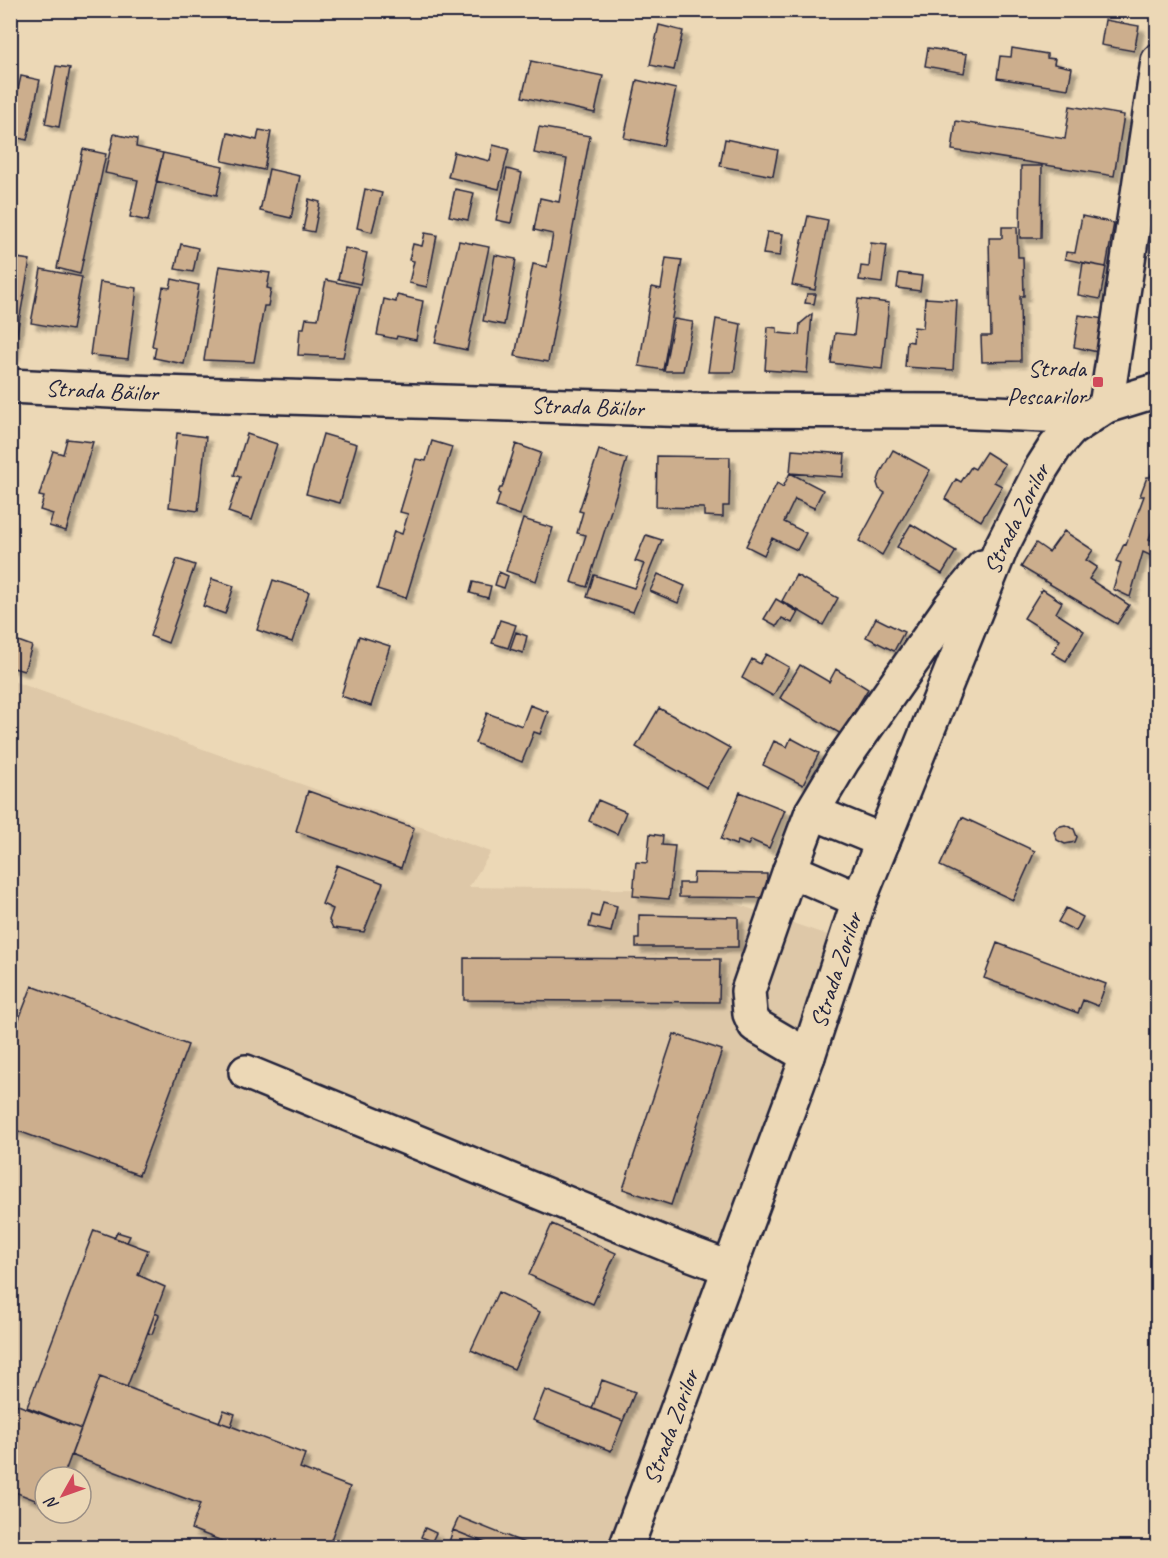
<svg xmlns="http://www.w3.org/2000/svg" width="1168" height="1558" font-family="Caveat,sans-serif">
<style>
.built{fill:#dec8a8;fill-rule:evenodd}
.building{fill:#ccae8d;stroke:#22223b;stroke-width:1.5;filter:url(#shadow)}
.lines{fill:none;stroke-linecap:round;stroke-linejoin:round}
.minor-casing{stroke:#22223b;stroke-width:38}
.minor{stroke:#ecd8b6;stroke-width:33}
.poi-dot{fill:#d1495b;stroke:#ecd8b6;stroke-width:2}
.labels{text-anchor:middle;dominant-baseline:central;stroke-width:5;stroke-linejoin:round;paint-order:stroke}
.poi-label{font-size:24px;fill:#22223b;stroke:#ecd8b6;text-anchor:end}
.street-label{font-size:24px;fill:#22223b;stroke:#ecd8b6}
</style>
<defs>
<filter id="shadow"><feDropShadow dx="5.5" dy="5.5" stdDeviation="1.5" flood-color="#0004"/></filter>
</defs>
<rect width="100%" height="100%" fill="#ecd8b6"/>
<filter id="ink" filterUnits="userSpaceOnUse"><feTurbulence type="fractalNoise" baseFrequency=".0167" numOctaves="2"/><feDisplacementMap in="SourceGraphic" scale="12" xChannelSelector="R" yChannelSelector="G"/><feConvolveMatrix kernelMatrix="1 2 1 2 8 2 1 2 1" color-interpolation-filters="sRGB"/></filter>
<g filter="url(#ink)">
<!-- built -->
<path class="built" d="M 10,680 L 491,852 L 469,887 L 695,890 L 857,945 L 638,1547 L 11,1547 ZM 45,1477 L 81,1477 L 81,1513 L 45,1513 Z"/>
<!-- building -->
<path class="building" d="M 1105,20 L 1139,26 L 1134,51 L 1101,45 Z
M 659,25 L 683,31 L 674,70 L 650,65 Z
M 928,48 L 967,54 L 964,73 L 925,66 Z
M 1012,48 L 1047,54 L 1047,58 L 1055,59 L 1054,64 L 1072,68 L 1068,89 L 997,78 L 1000,56 L 1011,57 Z
M 531,61 L 603,76 L 595,113 L 522,97 Z
M 56,66 L 70,68 L 59,127 L 45,124 Z
M 21,76 L 40,80 L 27,140 L 10,136 L 10,125 Z
M 637,80 L 676,89 L 663,146 L 624,138 Z
M 1070,106 L 1124,115 L 1114,176 L 952,150 L 956,121 L 1065,139 Z
M 539,127 L 590,136 L 548,362 L 515,356 L 533,264 L 547,267 L 553,234 L 534,230 L 540,198 L 559,202 L 567,159 L 534,153 Z
M 259,130 L 271,132 L 264,170 L 222,161 L 228,133 L 257,140 Z
M 114,134 L 137,139 L 136,147 L 163,153 L 148,221 L 130,217 L 138,180 L 105,173 Z
M 725,139 L 778,150 L 773,176 L 720,166 Z
M 493,145 L 509,149 L 499,189 L 448,177 L 454,152 L 490,161 Z
M 83,149 L 106,154 L 80,274 L 57,268 Z
M 163,153 L 223,166 L 217,195 L 156,181 Z
M 1021,166 L 1042,166 L 1041,238 L 1020,238 Z
M 269,169 L 300,176 L 291,218 L 260,211 Z
M 507,169 L 522,173 L 511,223 L 496,220 Z
M 365,189 L 382,193 L 372,232 L 357,228 Z
M 455,189 L 474,193 L 468,220 L 449,216 Z
M 309,199 L 320,202 L 314,232 L 303,230 Z
M 808,216 L 828,220 L 815,290 L 792,285 Z
M 1082,216 L 1114,223 L 1106,267 L 1065,259 L 1066,252 L 1075,253 Z
M 1002,227 L 1017,227 L 1018,257 L 1023,257 L 1024,296 L 1020,296 L 1021,361 L 982,362 L 981,336 L 991,336 L 989,238 L 1002,238 Z
M 767,232 L 783,234 L 780,256 L 763,254 Z
M 425,233 L 437,235 L 427,287 L 409,283 L 414,261 L 409,260 L 413,244 L 422,246 Z
M 459,241 L 489,247 L 467,350 L 435,343 Z
M 871,243 L 887,245 L 882,283 L 859,280 L 861,266 L 869,267 Z
M 181,244 L 198,248 L 193,272 L 175,269 Z
M 345,248 L 367,253 L 360,284 L 338,279 Z
M 495,255 L 516,259 L 504,325 L 483,321 Z
M 10,257 L 30,260 L 13,356 L 10,356 Z
M 666,258 L 682,260 L 663,370 L 639,366 L 652,287 L 661,289 Z
M 1083,263 L 1106,267 L 1100,299 L 1078,295 Z
M 219,266 L 270,273 L 267,288 L 271,289 L 268,306 L 264,306 L 254,362 L 204,360 Z
M 41,269 L 82,277 L 72,330 L 31,323 Z
M 899,273 L 922,276 L 920,291 L 897,288 Z
M 172,279 L 199,285 L 184,364 L 154,358 L 156,347 L 152,346 L 163,287 L 170,288 Z
M 326,280 L 359,287 L 343,357 L 298,355 L 300,328 L 304,328 L 306,318 L 318,319 Z
M 100,282 L 137,288 L 128,359 L 90,355 Z
M 807,294 L 816,294 L 814,304 L 805,303 Z
M 397,295 L 423,301 L 416,340 L 397,336 L 396,339 L 377,335 L 384,299 L 396,302 Z
M 925,298 L 957,300 L 953,370 L 905,367 L 907,341 L 913,342 L 914,327 L 923,328 Z
M 858,299 L 889,303 L 882,369 L 831,363 L 835,333 L 854,335 Z
M 812,314 L 807,373 L 765,370 L 768,327 L 777,328 L 777,333 L 799,335 L 800,324 Z
M 1079,315 L 1104,319 L 1098,352 L 1074,347 Z
M 674,319 L 693,322 L 683,371 L 664,371 Z
M 716,319 L 741,324 L 734,372 L 708,372 Z
M 177,433 L 206,437 L 198,511 L 169,507 Z
M 247,434 L 277,444 L 252,520 L 228,512 L 240,477 L 234,475 Z
M 323,434 L 357,444 L 340,503 L 306,494 Z
M 67,439 L 93,442 L 66,531 L 49,526 L 53,514 L 40,510 L 44,497 L 39,496 L 53,451 L 63,454 Z
M 432,441 L 452,447 L 406,598 L 377,589 L 394,531 L 402,534 L 408,514 L 400,512 L 416,459 L 426,461 Z
M 516,444 L 541,453 L 520,515 L 496,507 L 500,494 L 498,493 L 500,488 L 502,488 Z
M 599,450 L 627,459 L 587,587 L 571,582 L 586,535 L 577,533 L 583,512 L 579,511 Z
M 792,450 L 845,454 L 843,477 L 790,473 Z
M 893,450 L 930,470 L 882,555 L 859,541 L 885,493 L 879,489 L 877,483 L 881,472 Z
M 986,452 L 1005,464 L 994,482 L 1002,486 L 981,521 L 945,499 L 956,479 L 961,482 L 971,467 L 975,469 Z
M 657,456 L 730,457 L 729,506 L 723,506 L 723,517 L 704,516 L 704,508 L 656,507 Z
M 1158,457 L 1158,516 L 1149,539 L 1158,543 L 1158,553 L 1156,558 L 1143,552 L 1130,597 L 1113,589 L 1121,563 L 1116,561 L 1124,544 L 1126,545 L 1144,496 L 1140,496 L 1147,477 L 1150,477 Z
M 790,473 L 823,490 L 814,508 L 795,499 L 784,522 L 806,533 L 797,550 L 772,538 L 764,555 L 746,546 L 777,483 L 783,487 Z
M 523,519 L 553,528 L 536,581 L 506,571 Z
M 911,524 L 956,551 L 942,574 L 897,547 Z
M 1064,531 L 1093,550 L 1086,560 L 1097,567 L 1089,579 L 1129,605 L 1117,624 L 1021,567 L 1036,543 L 1049,552 Z
M 646,535 L 662,540 L 633,612 L 587,597 L 594,575 L 634,588 L 644,564 L 635,561 Z
M 177,559 L 195,565 L 168,643 L 150,636 Z
M 499,572 L 508,576 L 504,588 L 495,585 Z
M 658,574 L 685,586 L 678,603 L 650,591 Z
M 796,575 L 838,598 L 823,625 L 782,601 Z
M 212,579 L 234,586 L 225,614 L 203,606 Z
M 273,580 L 309,592 L 292,642 L 257,630 Z
M 473,582 L 491,586 L 488,598 L 470,593 Z
M 1042,589 L 1062,602 L 1056,613 L 1084,631 L 1066,661 L 1052,653 L 1060,640 L 1024,618 Z
M 776,599 L 798,612 L 792,623 L 782,618 L 777,626 L 764,619 Z
M 876,618 L 904,632 L 894,651 L 866,637 Z
M 500,620 L 516,625 L 508,648 L 492,643 Z
M 516,632 L 527,636 L 523,653 L 510,649 Z
M 359,636 L 390,646 L 371,706 L 341,696 Z
M 10,638 L 32,646 L 24,671 L 10,667 Z
M 766,654 L 789,667 L 773,696 L 742,678 L 752,659 L 760,664 Z
M 800,665 L 829,682 L 836,669 L 868,689 L 841,734 L 780,698 Z
M 530,705 L 548,712 L 540,734 L 534,732 L 522,762 L 475,743 L 487,713 L 522,726 Z
M 659,708 L 730,748 L 707,788 L 636,747 Z
M 791,738 L 819,753 L 803,785 L 763,765 L 774,741 L 787,747 Z
M 308,791 L 414,828 L 401,868 L 296,831 Z
M 740,792 L 785,810 L 769,848 L 751,840 L 748,845 L 738,841 L 736,845 L 721,839 Z
M 598,800 L 626,812 L 617,834 L 589,821 Z
M 962,817 L 1035,851 L 1013,900 L 940,866 Z
M 1065,825 L 1074,829 L 1077,837 L 1075,842 L 1065,844 L 1057,840 L 1054,832 L 1057,827 Z
M 650,834 L 663,836 L 662,845 L 675,846 L 669,899 L 633,896 L 636,862 L 647,863 Z
M 337,865 L 383,883 L 364,932 L 333,928 L 329,920 L 333,909 L 322,904 Z
M 694,873 L 767,874 L 766,898 L 679,897 L 679,883 L 693,883 Z
M 603,902 L 617,906 L 611,932 L 589,927 L 592,915 L 599,917 Z
M 1066,908 L 1083,917 L 1076,931 L 1058,922 Z
M 639,915 L 738,917 L 738,947 L 636,947 L 636,939 L 639,939 Z
M 997,943 L 1106,984 L 1098,1006 L 1083,1000 L 1078,1013 L 984,978 Z
M 464,958 L 720,959 L 719,1002 L 464,1000 Z
M 32,986 L 188,1045 L 139,1175 L 10,1128 L 10,1042 Z
M 674,1034 L 722,1050 L 671,1205 L 623,1189 Z
M 552,1224 L 616,1253 L 593,1304 L 529,1275 Z
M 94,1230 L 148,1250 L 138,1275 L 165,1287 L 127,1387 L 100,1377 L 81,1429 L 27,1407 Z
M 117,1232 L 130,1236 L 127,1242 L 114,1238 Z
M 498,1292 L 540,1312 L 514,1369 L 471,1350 Z
M 155,1313 L 159,1315 L 152,1334 L 148,1333 Z
M 100,1377 L 305,1454 L 300,1468 L 350,1487 L 328,1548 L 240,1548 L 191,1529 L 200,1504 L 71,1455 Z
M 602,1380 L 635,1392 L 623,1421 L 592,1409 Z
M 545,1390 L 623,1421 L 611,1451 L 533,1420 Z
M 10,1402 L 81,1429 L 63,1477 L 45,1477 L 45,1504 L 10,1490 Z
M 224,1410 L 235,1414 L 231,1426 L 219,1422 Z
M 459,1517 L 537,1548 L 498,1548 L 453,1530 Z
M 425,1528 L 436,1533 L 432,1541 L 421,1537 Z
M 453,1530 L 498,1548 L 447,1548 Z"/>
<g class="lines">
<!-- minor casing -->
<g class="minor-casing">
<g id="minor">
<path id="s1" d="M 10,386 L 131,392 L 693,410 L 950,411 L 1089,417"/>
<path d="M 1106,406 L 1158,61"/>
<path d="M 812,812 L 883,841"/>
<path d="M 790,870 L 859,900"/>
<path d="M 808,1056 L 755,1025 L 750,1014 L 748,991 L 790,870 L 812,812 L 843,760 L 951,606 L 983,567"/>
<path d="M 246,1072 L 678,1249 L 729,1268"/>
<path id="s2" d="M 626,1548 L 808,1056 L 859,900 L 1001,548 L 1041,469 L 1055,447 L 1071,429 L 1106,406 L 1158,390"/>
</g>
</g>
<!-- minor -->
<use href="#minor" class="minor"/>
</g>
</g>
<!-- markers -->
<rect class="poi-dot" x="1092" y="376" width="12" height="12" rx="3"/>
<g class="labels">
<!-- poi labels -->
<g class="poi-label">
<text x="1086" y="368">Strada<tspan x="1086" dy="28">Pescarilor</tspan></text>
</g>
<!-- street labels -->
<g class="street-label">
<text stroke="none"><textPath href="#s1" startOffset="92">Strada Băilor</textPath></text>
<text stroke="none"><textPath href="#s1" startOffset="578">Strada Băilor</textPath></text>
<text stroke="none"><textPath href="#s2" startOffset="1101">Strada Zorilor</textPath></text>
<text stroke="none"><textPath href="#s2" startOffset="615">Strada Zorilor</textPath></text>
<text stroke="none"><textPath href="#s2" startOffset="129">Strada Zorilor</textPath></text>
</g>
</g>
<!-- margin -->
<rect width="1168" height="1558" fill="none" stroke="#ecd8b6" stroke-width="36"/>
<rect x="18" y="18" width="1132" height="1522" fill="none" stroke="#22223b" stroke-width="2" filter="url(#ink)"/>
<!-- north arrow -->
<g transform="translate(63 1495) rotate(230)"><circle r="28" fill="#ecd8b6" stroke="#9b8f85" stroke-width="1.5"/>
<path d="M0-4.5L10 22L0 15L-10 22Z" fill="#d1495b"/>
<text y="-9" font-size="16" font-weight="bold" text-anchor="middle" fill="#22223b">N</text>
</g>
</svg>
